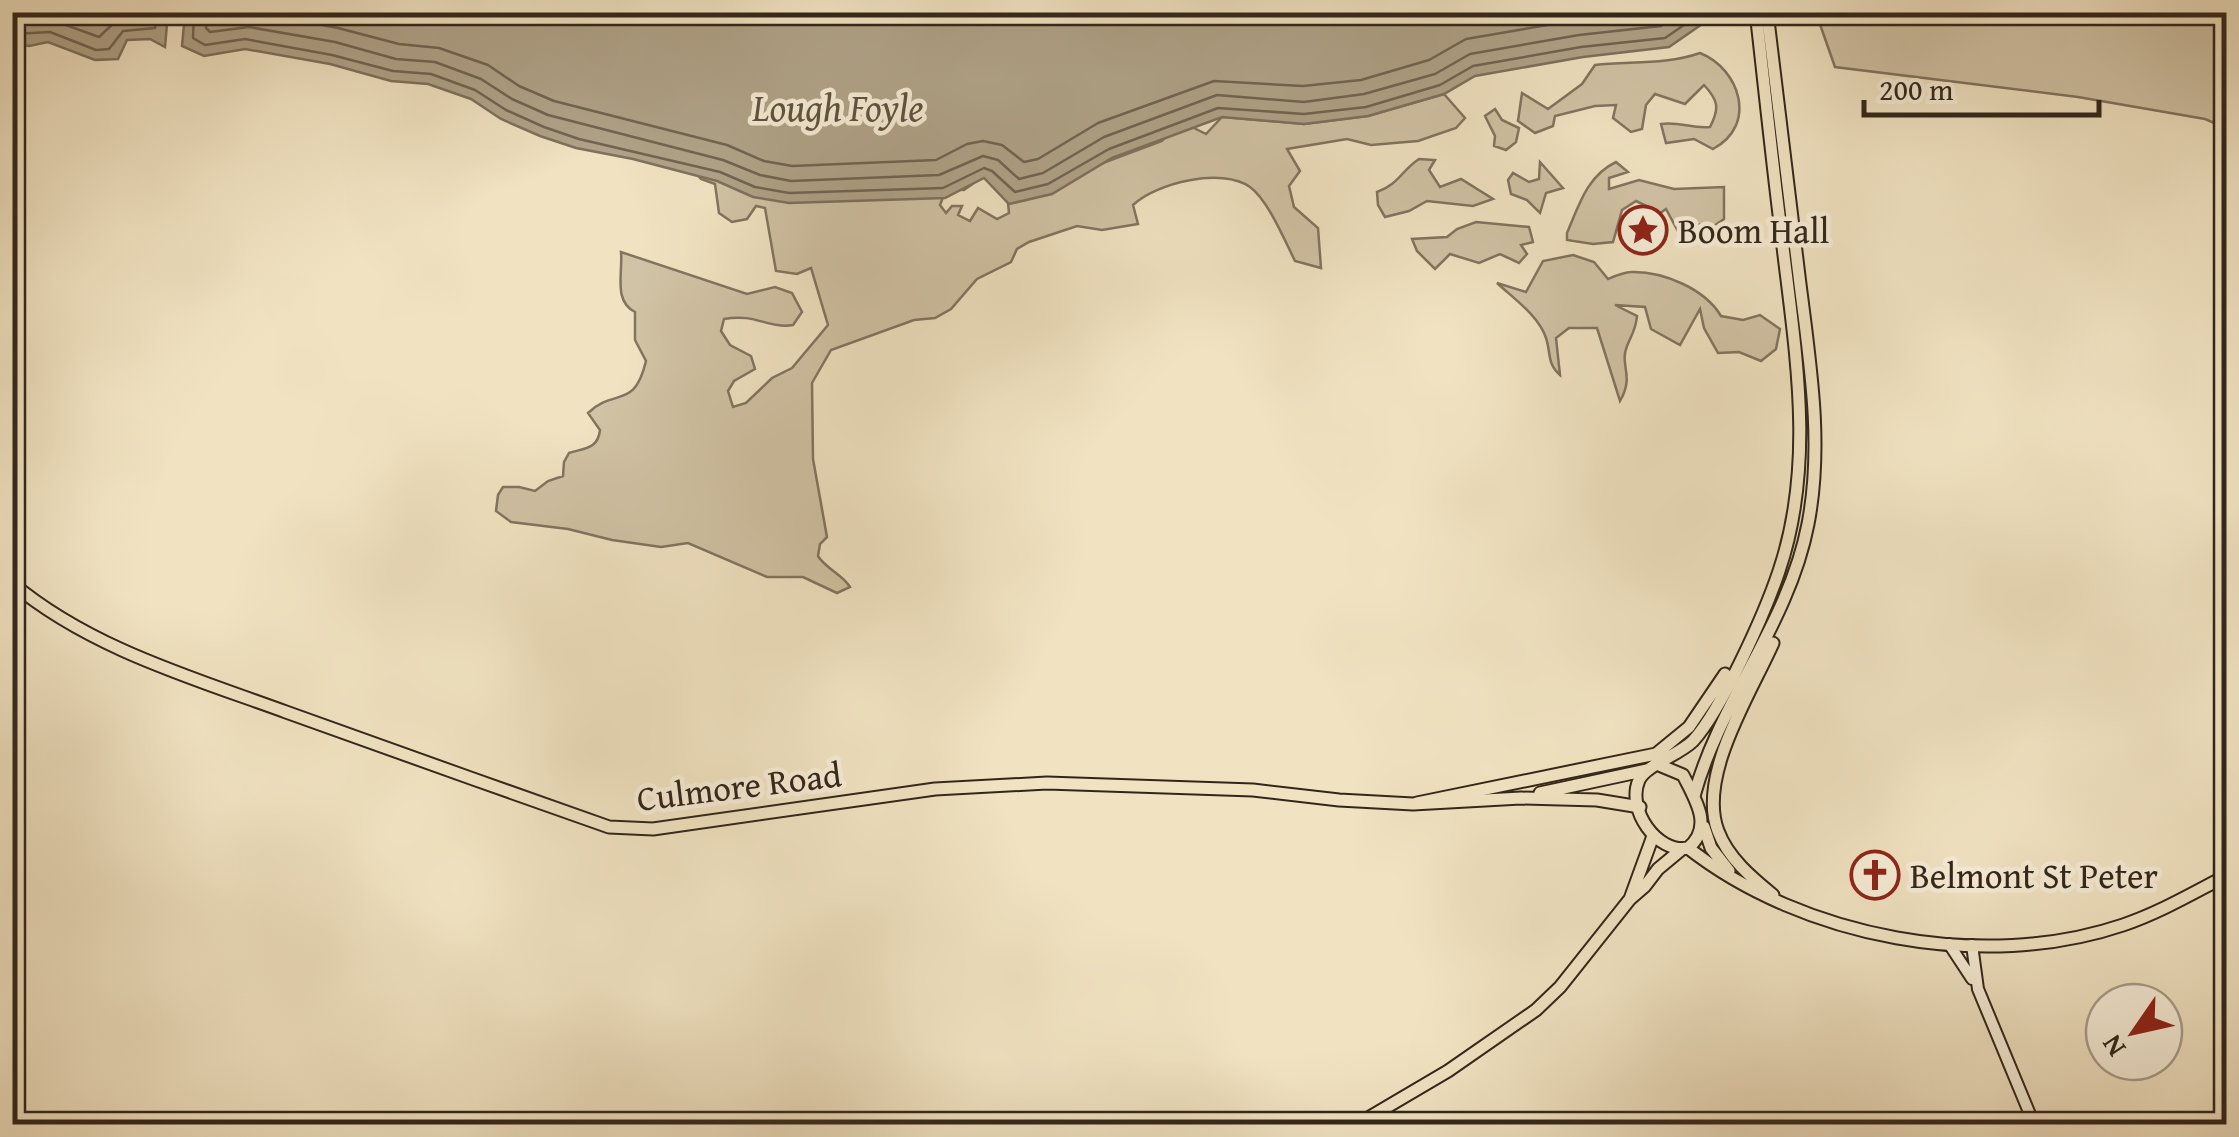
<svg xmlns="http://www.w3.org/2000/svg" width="2239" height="1137" font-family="'Gentium Book Plus',serif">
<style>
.green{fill:#d1c3a5;stroke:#827460;stroke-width:2.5}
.water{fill:#b0a389;stroke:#7e715d;stroke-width:2.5}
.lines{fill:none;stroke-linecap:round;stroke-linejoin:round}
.shore{stroke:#716452;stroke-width:2.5}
.secondary-casing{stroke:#32261a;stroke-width:14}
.primary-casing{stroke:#32261a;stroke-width:15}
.trunk-casing{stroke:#32261a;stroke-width:15}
.secondary{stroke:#f6edd7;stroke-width:10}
.primary{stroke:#f1e3c2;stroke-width:11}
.trunk{stroke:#f1e3c2;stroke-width:11}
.labels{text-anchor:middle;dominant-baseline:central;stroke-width:9;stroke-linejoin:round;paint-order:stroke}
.poi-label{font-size:35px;fill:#32261a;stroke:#f6edd7;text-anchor:start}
.street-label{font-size:35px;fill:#32261a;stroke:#f6edd7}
.water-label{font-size:38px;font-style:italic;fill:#5e5241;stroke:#f6edd7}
</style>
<rect width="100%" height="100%" fill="#f1e3c2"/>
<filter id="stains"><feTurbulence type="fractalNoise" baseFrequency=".002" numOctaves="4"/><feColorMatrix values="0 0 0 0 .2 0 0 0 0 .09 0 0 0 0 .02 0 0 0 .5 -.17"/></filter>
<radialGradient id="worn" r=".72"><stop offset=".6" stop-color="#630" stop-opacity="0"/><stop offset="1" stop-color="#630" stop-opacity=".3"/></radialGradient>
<!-- green -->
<path class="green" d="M 1816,13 L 2226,13 L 2226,128 L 2205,119 L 2078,97 L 1835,67 Z
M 1700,53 C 1740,69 1758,125 1713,149 L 1694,139 L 1666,143 L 1661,124 C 1678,121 1692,129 1710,127 C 1720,108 1718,100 1704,85 L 1685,104 L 1655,94 L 1646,105 L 1642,129 L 1631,132 L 1613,118 L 1616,105 L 1595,106 L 1555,116 L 1553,126 L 1535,133 L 1518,121 L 1522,93 L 1548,109 L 1582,84 L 1595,65 C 1630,61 1666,65 1700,53 Z
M 1444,94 L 1465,118 L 1456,128 L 1418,141 L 1371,145 L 1347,139 L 1287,149 L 1300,171 L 1289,186 L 1294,207 L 1318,228 L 1321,268 L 1295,261 C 1285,241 1268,200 1250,187 C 1222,167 1156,183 1133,205 L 1138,224 L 1102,230 L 1077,226 L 1029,242 L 1017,249 L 1011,262 L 977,279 L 951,309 L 935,318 L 914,320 L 831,350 L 812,383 L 813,459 L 827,537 L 820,544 L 818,556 C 826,569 842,574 850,587 L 837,593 L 803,577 L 767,577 L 688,543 L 661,547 L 612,540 L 568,529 L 511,522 L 496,511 L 498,495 L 503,487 L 519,487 L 535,491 L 548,481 L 563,476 L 564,462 L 569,453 C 585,448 598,449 600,430 L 588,413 C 615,387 634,411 646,361 L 635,340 L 635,312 C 613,301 623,273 621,252 L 747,294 L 775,287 L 792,293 L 802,312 L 793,325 C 768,329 756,313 724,319 L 721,331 L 730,345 L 751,356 L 755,369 L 734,381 L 728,391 L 733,407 L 746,403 L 772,378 L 792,368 L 828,325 L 811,268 L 797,274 L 776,271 L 765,208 L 756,206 L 747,219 L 732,222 L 719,213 L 715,184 L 701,179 L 689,165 L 950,176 L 971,185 L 964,190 L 946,189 L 940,205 L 946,213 L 952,206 L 962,206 L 958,215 L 970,221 L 978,208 L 997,219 L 1009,213 L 1008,203 L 1079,172 L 1162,141 L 1180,121 L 1206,134 L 1222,117 L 1304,124 L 1368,116 Z
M 1495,109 L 1502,120 L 1519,128 L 1516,142 L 1506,150 L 1494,146 L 1495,136 L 1485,116 Z
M 1419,159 L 1435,160 L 1429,170 L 1440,187 L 1461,179 L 1493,199 L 1473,206 L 1427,201 L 1409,211 L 1385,217 L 1378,205 L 1377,192 C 1399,184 1401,171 1419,159 Z
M 1540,162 L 1563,188 L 1546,193 L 1540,213 L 1527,200 L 1511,194 L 1508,180 L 1513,173 L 1529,182 L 1539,179 Z
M 1616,162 L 1628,172 L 1609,178 L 1609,189 L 1639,180 L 1674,189 L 1724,187 L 1724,219 L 1714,226 L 1694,224 L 1706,236 L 1690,243 L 1680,235 L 1666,209 L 1653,218 L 1653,209 L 1636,201 L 1622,210 L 1613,242 L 1593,244 L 1567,240 L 1567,233 C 1579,205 1587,176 1616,162 Z
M 1476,222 L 1529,227 L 1533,242 L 1521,245 L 1527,254 L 1519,263 L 1500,254 L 1479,263 L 1450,254 L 1435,269 L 1417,251 L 1412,239 L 1447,237 L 1457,229 Z
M 1573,255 L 1594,262 L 1608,279 C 1615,276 1624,272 1631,272 C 1663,271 1705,289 1721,316 L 1743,320 L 1760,315 L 1780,329 L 1776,349 L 1761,361 L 1739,352 L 1718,353 L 1704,328 L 1700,309 L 1680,345 L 1651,329 L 1645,307 L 1615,305 L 1637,316 C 1636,329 1632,334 1627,346 C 1619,366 1635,375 1620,401 L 1597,328 L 1569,328 L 1556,338 L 1560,375 C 1547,364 1551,353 1546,338 C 1539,316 1513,298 1497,283 L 1526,292 L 1543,261 Z"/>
<!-- water -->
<path class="water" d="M 13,12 L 168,13 L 165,47 L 150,39 L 127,40 L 118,59 L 95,60 L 48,42 L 29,46 L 13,43 Z
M 177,13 L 1718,13 L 1669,47 L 1583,57 L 1475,76 L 1444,94 L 1368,116 L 1304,124 L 1222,117 L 1112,158 L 1052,194 L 1009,204 L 984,178 L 945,198 L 789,203 L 753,197 L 717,181 L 633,159 L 576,148 L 540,136 L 501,119 L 471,99 L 428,84 L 391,81 L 330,64 L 245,49 L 204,56 L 182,46 L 185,14 Z"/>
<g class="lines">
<!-- shore -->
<path class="shore" d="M 194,12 L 193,38 L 205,45 L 245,39 L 332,55 L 393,71 L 431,74 L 475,90 L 506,110 L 544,127 L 579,139 L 720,172 L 755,187 L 789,193 L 943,188 L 984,168 L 992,171 L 1015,192 L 1048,184 L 1109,149 L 1218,108 L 1304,114 L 1366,107 L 1440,85 L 1473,66 L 1581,47 L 1665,38 L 1703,12
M 207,12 L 206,28 L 210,32 L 249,27 L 335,42 L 396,59 L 435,62 L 481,79 L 512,99 L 548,115 L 723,160 L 760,175 L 791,181 L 939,175 L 983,156 L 998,160 L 1019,179 L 1043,173 L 1104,137 L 1217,95 L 1304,102 L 1364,94 L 1435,74 L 1470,54 L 1579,35 L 1661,26 L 1683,12
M 252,12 L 338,28 L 399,44 L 439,48 L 488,65 L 519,86 L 554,101 L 727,145 L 764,161 L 792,166 L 936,160 L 967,144 L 983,141 L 1002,145 L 1024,162 L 1038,159 L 1098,123 L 1214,81 L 1303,86 L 1361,80 L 1429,60 L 1466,39 L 1577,20 L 1644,12
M 12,21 L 52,20 L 99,37 L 116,21 L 142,17 L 146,12
M 12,34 L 50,32 L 96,50 L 109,49 L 123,31 L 155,28 L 158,12"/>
<!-- secondary casing -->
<g class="secondary-casing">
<path id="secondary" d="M 1949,944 L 1972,979
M 1972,945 L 1978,989 L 2034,1124"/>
</g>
<!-- primary casing -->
<g class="primary-casing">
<path id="primary" d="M 12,583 C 89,648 193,678 286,712 C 394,751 501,789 609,827 L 653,829 L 935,789 L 1047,783 L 1253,790 L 1339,800 L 1413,804 L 1521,798 L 1597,800 L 1640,807
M 1540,793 L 1647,770"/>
</g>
<!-- trunk casing -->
<g class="trunk-casing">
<path id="trunk" d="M 1773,643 C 1751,693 1697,776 1718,831 C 1728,858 1752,878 1773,895
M 1659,765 L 1683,775 C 1695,799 1714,827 1688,848 C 1657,854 1626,809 1639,780 C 1646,765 1679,755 1693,741 C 1722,709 1765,613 1779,571 C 1815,465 1796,356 1783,247 C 1773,169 1765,91 1756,12
M 1694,796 C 1720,701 1789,623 1808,524 C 1824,441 1809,358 1799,276 C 1788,188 1777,100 1767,12
M 1417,803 L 1656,754 L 1689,727 L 1725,674
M 1704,827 L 1711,848 L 1729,871
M 1688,848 C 1803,938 1984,972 2123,925 C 2159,913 2193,893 2226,876
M 1630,899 L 1653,836
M 1358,1124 L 1448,1071 L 1536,1010 L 1560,987 L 1630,899 L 1645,886 L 1658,869 L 1682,849"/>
</g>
<!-- secondary -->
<use href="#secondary" class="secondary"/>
<!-- primary -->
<use href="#primary" class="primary"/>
<!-- trunk -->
<use href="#trunk" class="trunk"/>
</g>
<!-- icons -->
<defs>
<g id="sight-ring" transform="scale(2.5)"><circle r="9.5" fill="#f6edd7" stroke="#8f2418" stroke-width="1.5"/><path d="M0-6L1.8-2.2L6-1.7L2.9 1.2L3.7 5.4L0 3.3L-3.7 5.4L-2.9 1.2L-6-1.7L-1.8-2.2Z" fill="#8f2418"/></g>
<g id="church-ring" transform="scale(2.5)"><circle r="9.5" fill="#f6edd7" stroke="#8f2418" stroke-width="1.5"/><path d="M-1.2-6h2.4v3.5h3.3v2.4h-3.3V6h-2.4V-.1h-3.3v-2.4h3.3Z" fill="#8f2418"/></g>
</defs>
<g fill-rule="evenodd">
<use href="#sight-ring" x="1643" y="230"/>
<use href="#church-ring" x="1875" y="875"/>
</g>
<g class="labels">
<!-- poi labels -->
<g class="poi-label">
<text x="1678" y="230">Boom Hall</text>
<text x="1910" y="875">Belmont St Peter</text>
</g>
<!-- street labels -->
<g class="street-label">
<text transform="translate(739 786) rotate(-7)">Culmore Road</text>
</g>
<!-- water labels -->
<g class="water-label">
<text x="838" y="107">Lough Foyle</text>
</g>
</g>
<!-- margin -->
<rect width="2239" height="1137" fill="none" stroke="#f1e3c2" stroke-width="50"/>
<rect x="15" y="15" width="2209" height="1107" fill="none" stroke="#32261a" stroke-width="5"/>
<rect x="25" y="25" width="2189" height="1087" fill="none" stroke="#32261a" stroke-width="2.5"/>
<!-- north arrow -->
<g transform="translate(2134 1032) rotate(236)"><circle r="48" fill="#f6edd7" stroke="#a89d8b" stroke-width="2.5"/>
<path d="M0-8L18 38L0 25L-18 38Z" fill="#8f2418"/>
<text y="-15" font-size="28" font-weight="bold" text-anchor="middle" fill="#32261a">N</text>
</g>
<!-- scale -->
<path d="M1864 100v15h235v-15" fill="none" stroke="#32261a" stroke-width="5"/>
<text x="1879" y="100" font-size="30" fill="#32261a" stroke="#f6edd7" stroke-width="8" paint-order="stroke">200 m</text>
<rect width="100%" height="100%" filter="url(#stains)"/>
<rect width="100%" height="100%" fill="url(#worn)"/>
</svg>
